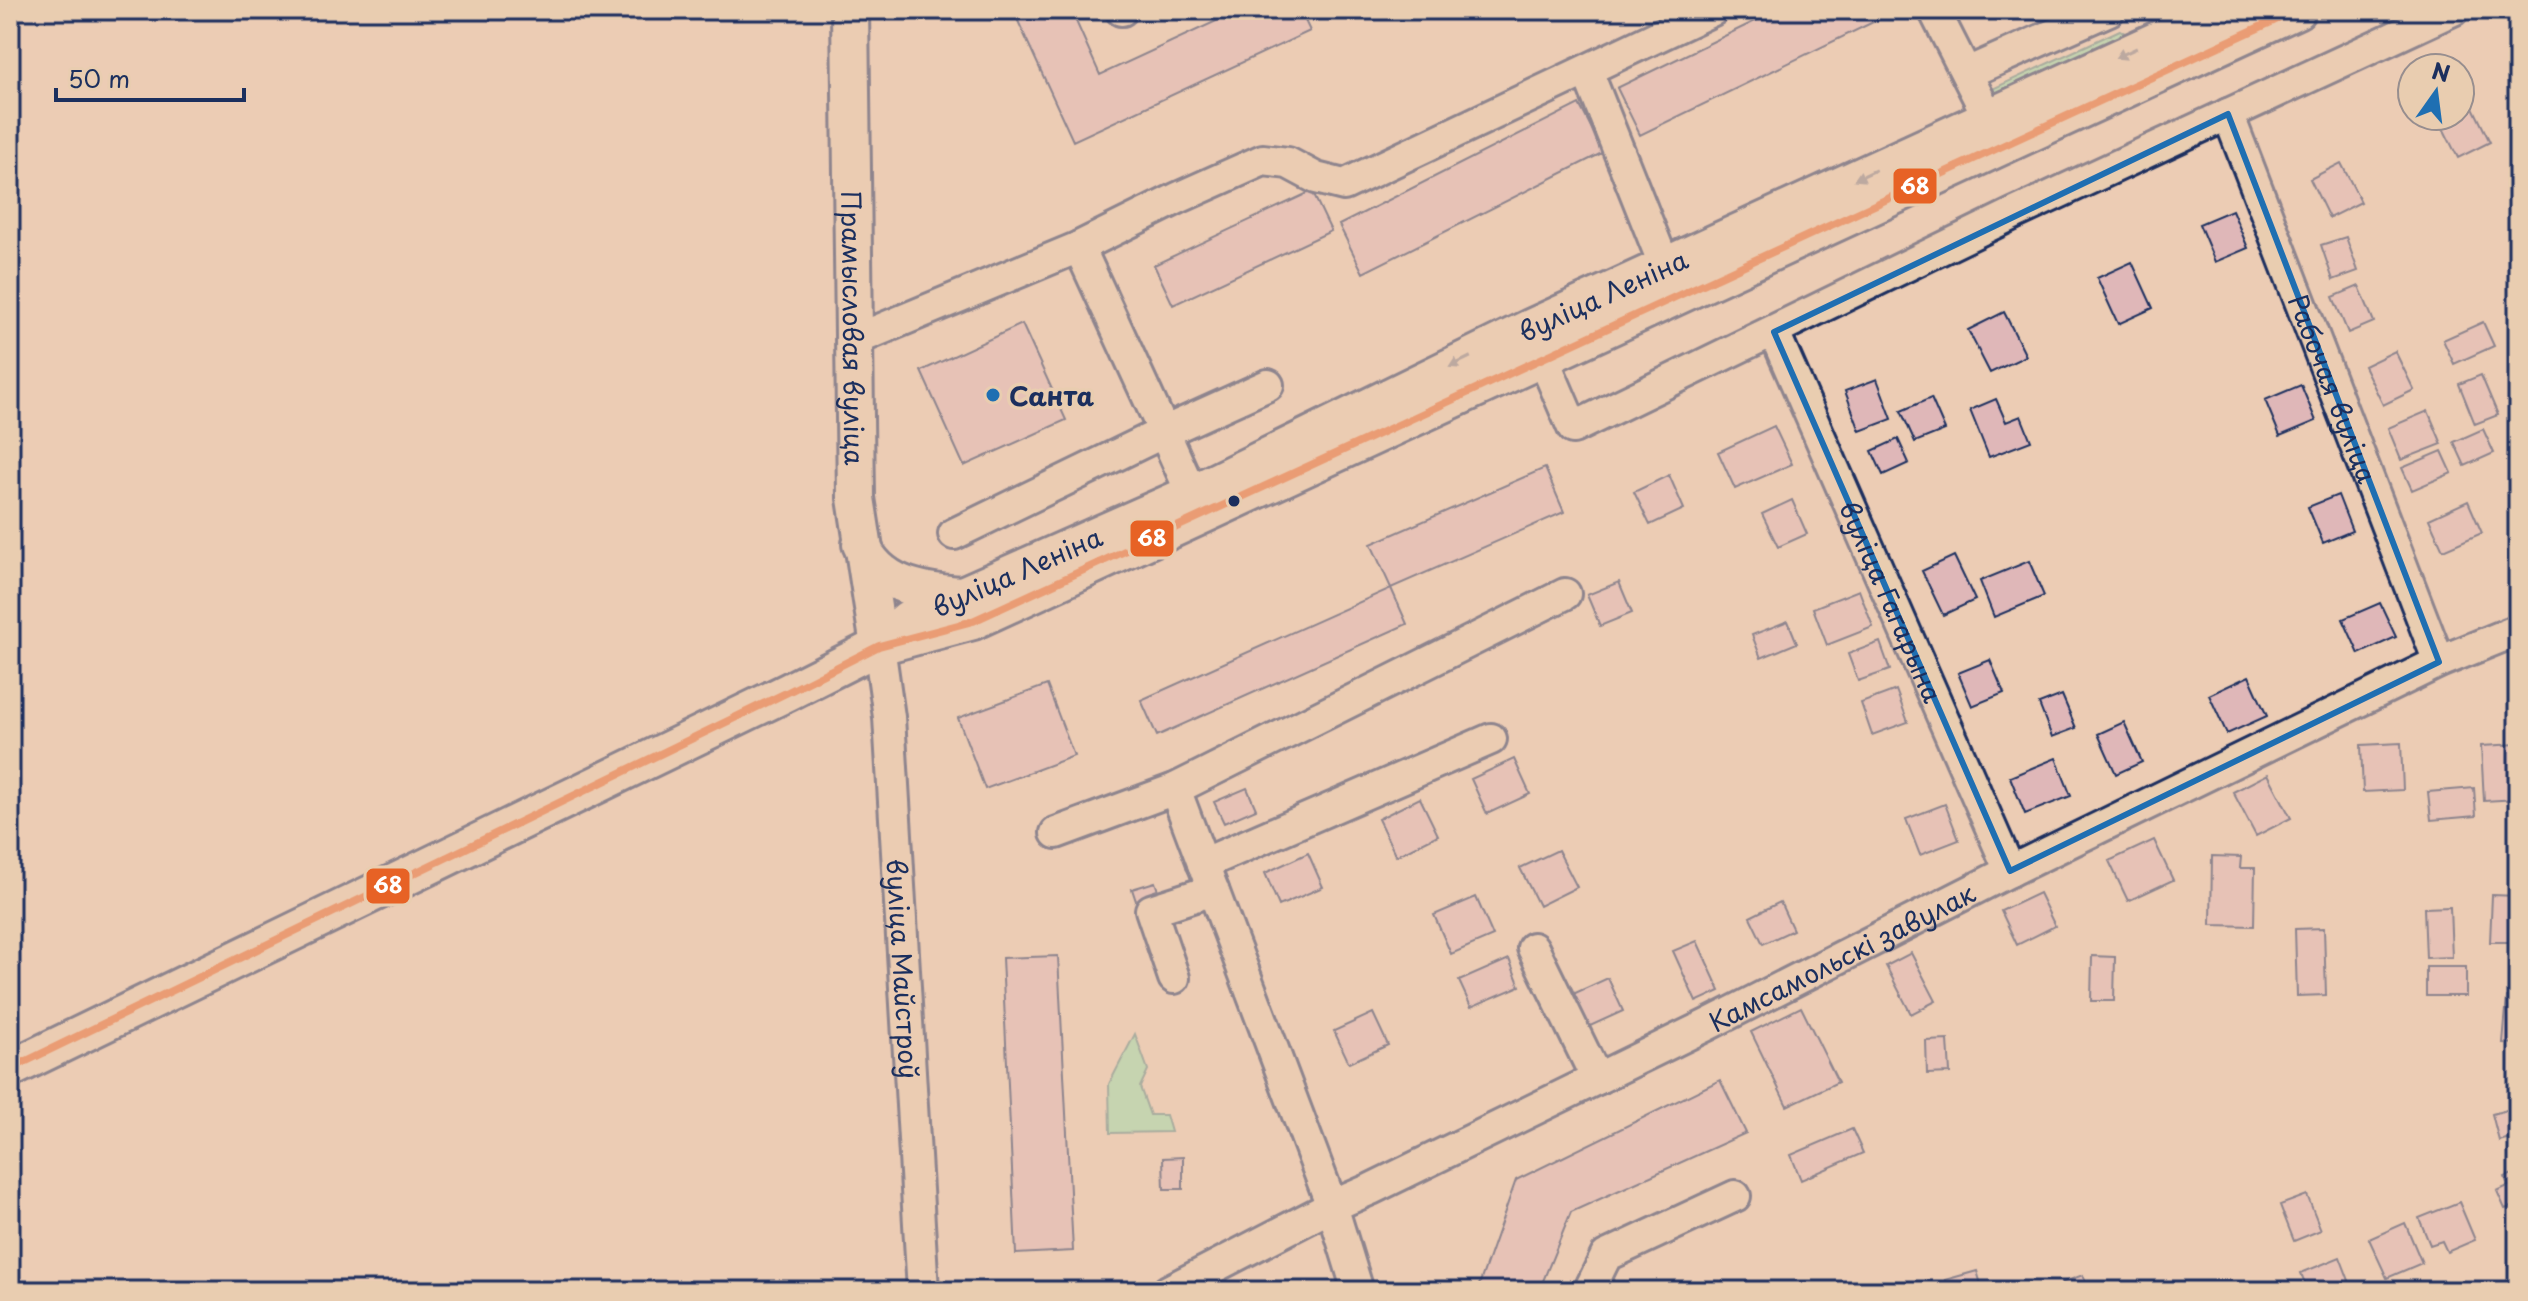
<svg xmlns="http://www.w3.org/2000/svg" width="2528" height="1301" font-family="'Playpen Sans',sans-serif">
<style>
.green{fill:#97ddaa;stroke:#598684;stroke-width:2}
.building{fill:#dfb7b8;stroke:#1b2f5e;stroke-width:2}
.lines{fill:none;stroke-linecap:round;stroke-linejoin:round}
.minor-casing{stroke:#1b2f5e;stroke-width:36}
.major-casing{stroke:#1b2f5e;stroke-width:42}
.minor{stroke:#e9cdb0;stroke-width:30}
.major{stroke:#e9cdb0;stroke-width:36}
.bus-1-casing{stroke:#e9cdb0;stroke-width:14}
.bus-1{stroke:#e76225;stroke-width:8}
.oneway{fill:#827e87}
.marked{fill:none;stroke:#1f6fb2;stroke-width:6;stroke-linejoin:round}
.poi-dot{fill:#1f6fb2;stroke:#e9cdb0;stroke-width:3}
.bus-dot{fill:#1b2f5e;stroke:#e9cdb0;stroke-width:3}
.labels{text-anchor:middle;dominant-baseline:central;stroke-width:7;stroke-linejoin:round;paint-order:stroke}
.street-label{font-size:26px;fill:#1b2f5e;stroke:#e9cdb0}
.poi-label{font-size:26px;font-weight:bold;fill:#1b2f5e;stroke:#e9cdb0;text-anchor:start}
.line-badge{stroke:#e9cdb0;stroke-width:3}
.badge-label{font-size:22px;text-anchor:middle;font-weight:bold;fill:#fff}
</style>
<rect width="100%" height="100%" fill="#ecccb4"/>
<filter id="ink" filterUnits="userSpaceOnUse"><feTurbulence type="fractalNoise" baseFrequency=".0125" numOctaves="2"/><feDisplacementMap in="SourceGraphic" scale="16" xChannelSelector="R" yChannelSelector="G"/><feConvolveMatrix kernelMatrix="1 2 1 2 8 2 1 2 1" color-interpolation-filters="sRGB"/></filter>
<g filter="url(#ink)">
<!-- green -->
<path class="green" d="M 2120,30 L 2128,35 L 1989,104 L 1988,91 Z
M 1135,1034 L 1148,1070 L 1140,1087 L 1150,1115 L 1166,1115 L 1171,1132 L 1110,1133 L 1109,1084 Z"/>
<!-- building -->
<path class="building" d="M 1013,10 L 1071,10 L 1100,75 L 1240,10 L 1300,10 L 1310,31 L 1073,141 Z
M 1778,10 L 1898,10 L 1640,135 L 1617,88 Z
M 2469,99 L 2490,142 L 2458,158 L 2437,116 L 2460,116 L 2460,103 Z
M 1579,104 L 1604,152 L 1363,273 L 1339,225 Z
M 2341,163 L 2361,202 L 2329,218 L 2310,179 Z
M 1312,191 L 1331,231 L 1173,305 L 1154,265 Z
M 2232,210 L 2248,248 L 2215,262 L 2199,224 Z
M 2346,237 L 2358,271 L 2333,280 L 2321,245 Z
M 2132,262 L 2153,308 L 2118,324 L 2097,278 Z
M 2359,286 L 2374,322 L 2348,333 L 2333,297 Z
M 2004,312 L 2026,356 L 1990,373 L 1968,330 Z
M 2483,322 L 2494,346 L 2454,364 L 2443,340 Z
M 1022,324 L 1066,420 L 964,466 L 921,371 Z
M 2395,351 L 2414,390 L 2383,405 L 2364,366 Z
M 2481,375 L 2498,415 L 2475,424 L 2459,384 Z
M 1877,379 L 1892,419 L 1860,431 L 1845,391 Z
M 2301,385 L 2316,421 L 2280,436 L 2265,400 Z
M 1931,398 L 1945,430 L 1915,442 L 1901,411 Z
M 1996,399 L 2006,422 L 2021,416 L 2031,441 L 1989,457 L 1970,410 Z
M 2428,411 L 2442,444 L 2401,460 L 2388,428 Z
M 1774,426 L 1792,464 L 1735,489 L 1718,452 Z
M 2483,429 L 2494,453 L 2465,466 L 2454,442 Z
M 1898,439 L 1909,463 L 1883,475 L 1872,451 Z
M 2442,451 L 2452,473 L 2412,490 L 2402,468 Z
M 1545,468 L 1564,512 L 1391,588 L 1371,544 Z
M 1669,475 L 1684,509 L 1650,525 L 1634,492 Z
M 2338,495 L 2352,531 L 2323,543 L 2308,507 Z
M 1792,500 L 1807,534 L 1778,547 L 1762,514 Z
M 2468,501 L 2482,533 L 2443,550 L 2429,519 Z
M 1954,556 L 1975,600 L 1943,615 L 1922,571 Z
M 2029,561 L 2044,596 L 1994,617 L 1980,581 Z
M 1619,582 L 1632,613 L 1600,626 L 1587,595 Z
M 1391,588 L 1407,624 L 1157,736 L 1141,700 Z
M 1859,590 L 1873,627 L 1827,645 L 1813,608 Z
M 2380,603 L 2396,637 L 2359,654 L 2343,619 Z
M 1788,621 L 1797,643 L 1761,658 L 1752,635 Z
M 1880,642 L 1890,670 L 1858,681 L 1848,654 Z
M 1990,660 L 2004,693 L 1972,706 L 1958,673 Z
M 2249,676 L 2267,716 L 2227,734 L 2209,695 Z
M 1047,685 L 1074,756 L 985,789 L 958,718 Z
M 1896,690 L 1908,722 L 1872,735 L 1861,703 Z
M 2062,695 L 2076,728 L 2052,737 L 2039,704 Z
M 2124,722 L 2142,762 L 2116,774 L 2098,734 Z
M 2401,743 L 2403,790 L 2363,792 L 2361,745 Z
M 2518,744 L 2518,799 L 2484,801 L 2481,746 Z
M 2056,758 L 2071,796 L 2025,814 L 2010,777 Z
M 1514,759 L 1530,794 L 1487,814 L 1471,779 Z
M 2268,774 L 2291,818 L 2256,836 L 2233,792 Z
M 1247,788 L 1256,809 L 1224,823 L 1214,802 Z
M 2474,788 L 2476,816 L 2431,820 L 2428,792 Z
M 1420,798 L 1438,835 L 1396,856 L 1378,819 Z
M 1945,804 L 1959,840 L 1920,855 L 1906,819 Z
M 2154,840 L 2173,880 L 2128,901 L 2109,861 Z
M 1558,850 L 1577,887 L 1539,906 L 1520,868 Z
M 1308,853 L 1323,887 L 1279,906 L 1265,873 Z
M 2212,856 L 2241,857 L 2240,868 L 2255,868 L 2254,926 L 2211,925 Z
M 1155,882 L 1160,896 L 1137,904 L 1132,889 Z
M 2039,893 L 2055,926 L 2017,945 L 2001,911 Z
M 2492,895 L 2518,896 L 2518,942 L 2490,942 Z
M 1476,897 L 1493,936 L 1451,954 L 1434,915 Z
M 1780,902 L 1793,930 L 1763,944 L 1750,917 Z
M 2450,907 L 2452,957 L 2426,958 L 2424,908 Z
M 2324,928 L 2326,995 L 2297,996 L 2295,929 Z
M 1697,941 L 1720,991 L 1696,1002 L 1673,951 Z
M 1911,953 L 1936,1001 L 1911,1014 L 1886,966 Z
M 1058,956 L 1073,1251 L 1016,1254 L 1002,958 Z
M 2092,956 L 2115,957 L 2114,1001 L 2091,1001 Z
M 1509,959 L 1520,986 L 1471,1007 L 1459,981 Z
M 2426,967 L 2466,967 L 2466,996 L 2426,996 Z
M 1608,978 L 1623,1011 L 1588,1027 L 1573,994 Z
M 2507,997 L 2518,997 L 2518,1044 L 2503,1043 Z
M 1801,1007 L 1838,1082 L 1787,1106 L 1751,1032 Z
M 1373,1013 L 1388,1045 L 1349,1063 L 1334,1031 Z
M 1948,1040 L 1950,1073 L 1927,1074 L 1926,1041 Z
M 1720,1080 L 1746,1133 L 1571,1212 L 1539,1291 L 1477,1291 L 1516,1180 Z
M 2518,1107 L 2518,1136 L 2499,1141 L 2492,1114 Z
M 1852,1129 L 1863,1153 L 1801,1180 L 1791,1155 Z
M 1183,1157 L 1183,1189 L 1164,1189 L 1163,1158 Z
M 2518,1172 L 2518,1217 L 2514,1206 L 2505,1209 L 2497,1191 L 2508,1186 L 2505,1177 Z
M 2307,1195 L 2321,1230 L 2294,1241 L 2280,1205 Z
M 2459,1202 L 2475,1240 L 2447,1252 L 2442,1241 L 2430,1245 L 2419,1218 Z
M 2405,1223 L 2422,1263 L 2387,1278 L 2369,1239 Z
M 2340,1257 L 2353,1291 L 2308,1291 L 2301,1273 Z
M 1977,1271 L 1983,1291 L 1949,1291 L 1945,1280 Z
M 2083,1275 L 2089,1291 L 2064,1291 L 2061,1283 Z"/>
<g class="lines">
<!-- minor casing -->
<g class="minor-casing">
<g id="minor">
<path d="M 1121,10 L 1122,10"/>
<path d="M 1934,10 L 1998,136"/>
<path d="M 1587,71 L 1673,287"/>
<path d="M 1967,73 L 2109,10"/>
<path id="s1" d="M 2228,114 L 2439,662"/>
<path d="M 1079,247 L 1164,432 L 1268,385"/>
<path id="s2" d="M 1774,332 L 2010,871"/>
<path d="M 1534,337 L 1573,428 L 2013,214 L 2453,10"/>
<path d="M 855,340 L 1079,247 L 1178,198 L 1263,160 L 1288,163 L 1316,178 L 1344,185 L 1713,10"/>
<path d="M 954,534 L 1164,432 L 1201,514"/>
<path id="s3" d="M 879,646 L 889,717 L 923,1291"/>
<path d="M 1175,789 L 1332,1206 L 1358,1291"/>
<path d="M 1056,833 L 1175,789 L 1565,594"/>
<path d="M 1203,864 L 1491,739"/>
<path d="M 1533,948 L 1597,1079"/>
<path d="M 1174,978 L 1151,910 L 1213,890"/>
<path id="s4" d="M 1168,1291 L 1332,1206 L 1371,1189 L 1707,1025 L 2010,871 L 2439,662 L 2518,630"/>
<path d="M 1589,1291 L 1606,1256 L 1735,1196"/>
</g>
</g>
<!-- major casing -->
<g class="major-casing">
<g id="major">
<path id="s5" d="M 850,10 L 856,498 L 879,646"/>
<path d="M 861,544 C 878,585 920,592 960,595"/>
<path id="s6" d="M 901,625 L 908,619 L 1193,493 L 1530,328 L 2223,10"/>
<path d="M 10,1069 L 788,692 L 879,646 L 973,621 L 2297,10"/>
</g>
</g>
<!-- minor -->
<use href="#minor" class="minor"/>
<!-- major -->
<use href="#major" class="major"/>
<!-- bus-1 casing -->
<g class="bus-1-casing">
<path id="bus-1" d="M 10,1069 L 788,692 L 879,646 L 973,621 L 2297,10"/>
</g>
<!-- bus-1 -->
<use href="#bus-1" class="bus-1"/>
</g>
<!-- one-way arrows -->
<defs><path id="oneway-solid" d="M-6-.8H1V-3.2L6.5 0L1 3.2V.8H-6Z" transform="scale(2)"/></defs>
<g class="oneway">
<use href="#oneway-solid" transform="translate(2126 53) rotate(155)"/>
<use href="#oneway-solid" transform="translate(1865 175) rotate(155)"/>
<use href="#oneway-solid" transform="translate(1460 362) rotate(154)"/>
</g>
</g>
<!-- marked area -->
<path d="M0 0H2528V1301H0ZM 2228,114 L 2439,662 L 2010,871 L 1774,332 Z" fill="#ecccb4" fill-opacity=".55" fill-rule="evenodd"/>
<path class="marked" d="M 2228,114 L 2439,662 L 2010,871 L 1774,332 Z"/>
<!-- markers -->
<circle class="poi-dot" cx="993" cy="395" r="8"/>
<circle class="bus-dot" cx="1234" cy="501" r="7"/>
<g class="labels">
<!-- street labels -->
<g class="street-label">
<text stroke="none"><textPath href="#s6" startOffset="776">вуліца Леніна</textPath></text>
<text stroke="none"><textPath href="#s5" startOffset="318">Прамысловая вуліца</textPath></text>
<text stroke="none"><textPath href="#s1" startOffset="294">Рабочая вуліца</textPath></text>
<text stroke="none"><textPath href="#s6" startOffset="128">вуліца Леніна</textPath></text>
<text stroke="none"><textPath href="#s2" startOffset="294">вуліца Гагарына</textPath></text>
<text stroke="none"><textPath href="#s4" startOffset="752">Камсамольскі завулак</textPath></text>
<text stroke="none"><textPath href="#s3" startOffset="324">вуліца Майстроў</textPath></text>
</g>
<!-- poi labels -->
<g class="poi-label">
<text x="1009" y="395">Санта</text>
</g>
</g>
<g class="line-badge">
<rect x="1892" y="167" width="46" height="38" rx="8" fill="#e76225"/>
<rect x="1129" y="519" width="46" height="39" rx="8" fill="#e76225"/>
<rect x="365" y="867" width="46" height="38" rx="8" fill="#e76225"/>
</g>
<g class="badge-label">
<text x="1915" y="194">68</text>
<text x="1152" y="546">68</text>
<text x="388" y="893">68</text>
</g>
<!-- margin -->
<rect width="2528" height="1301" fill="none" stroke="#e9cdb0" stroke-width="40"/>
<rect x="20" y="20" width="2488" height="1261" fill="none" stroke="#1b2f5e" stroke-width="3" filter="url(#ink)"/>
<!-- north arrow -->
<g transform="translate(2436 92) rotate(14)"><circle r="38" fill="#e9cdb0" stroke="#978e8f" stroke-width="2"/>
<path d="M0-6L14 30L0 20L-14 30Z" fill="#1f6fb2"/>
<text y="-12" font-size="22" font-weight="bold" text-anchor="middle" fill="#1b2f5e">N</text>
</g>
<!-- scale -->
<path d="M56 88v12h188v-12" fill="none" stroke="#1b2f5e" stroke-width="4"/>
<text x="68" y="88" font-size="24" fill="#1b2f5e" stroke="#e9cdb0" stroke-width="6" paint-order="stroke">50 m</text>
</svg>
